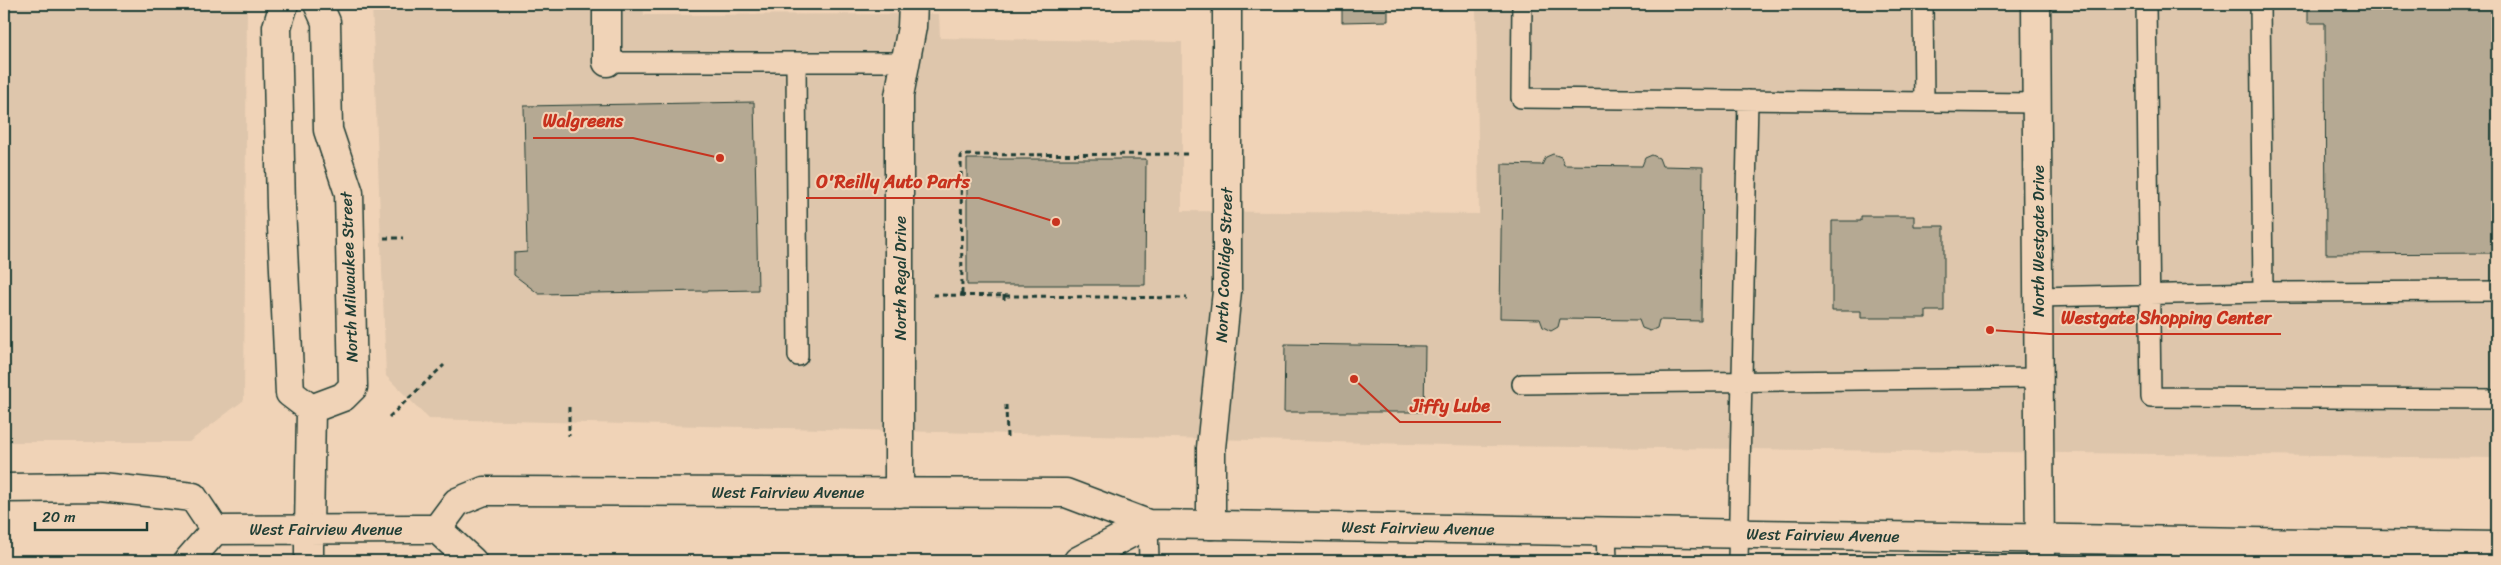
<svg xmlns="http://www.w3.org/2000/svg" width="2501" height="565" font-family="Sriracha,sans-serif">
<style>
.built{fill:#dec6ac}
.building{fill:#b5a993;stroke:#1f3d34}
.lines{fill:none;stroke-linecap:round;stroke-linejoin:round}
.service-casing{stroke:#1f3d34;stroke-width:22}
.minor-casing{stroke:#1f3d34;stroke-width:31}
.secondary-casing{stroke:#1f3d34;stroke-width:31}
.primary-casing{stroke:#1f3d34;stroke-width:31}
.path{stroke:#1f3d34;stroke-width:3;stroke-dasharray:5 4;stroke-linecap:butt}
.service{stroke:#f0d3b7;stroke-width:19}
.minor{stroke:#f0d3b7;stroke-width:28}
.secondary{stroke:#f0d3b7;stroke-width:28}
.primary{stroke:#f0d3b7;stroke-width:28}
.labels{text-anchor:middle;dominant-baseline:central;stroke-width:4;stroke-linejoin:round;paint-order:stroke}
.street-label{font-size:16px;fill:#1f3d34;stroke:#f0d3b7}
.leader{fill:none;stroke:#c8321e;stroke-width:2}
.callout-dot{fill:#c8321e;stroke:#f0d3b7;stroke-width:2}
.callout-label{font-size:18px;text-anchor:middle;font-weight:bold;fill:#c8321e;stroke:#f0d3b7;stroke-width:4;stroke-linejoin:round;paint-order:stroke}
</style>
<rect width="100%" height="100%" fill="#f0d3b7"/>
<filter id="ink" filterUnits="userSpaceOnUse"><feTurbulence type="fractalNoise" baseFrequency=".02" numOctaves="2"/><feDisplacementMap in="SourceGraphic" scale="10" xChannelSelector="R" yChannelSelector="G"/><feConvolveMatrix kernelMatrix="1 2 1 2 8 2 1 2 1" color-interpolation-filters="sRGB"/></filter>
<g filter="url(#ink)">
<!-- built -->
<path class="built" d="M 4,4 L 247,4 L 244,400 L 189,442 L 4,442 Z
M 372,4 L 643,4 L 644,15 L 939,14 L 940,38 L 1182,42 L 1182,211 L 1479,214 L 1476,4 L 2497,4 L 2497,458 L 1487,446 L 429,419 L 386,376 Z"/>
<!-- building -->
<path class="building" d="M 1342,4 L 1388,4 L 1388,21 L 1342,22 Z
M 2308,4 L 2497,4 L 2497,253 L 2326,254 L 2325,23 L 2308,23 Z
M 754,102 L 758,290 L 539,294 L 514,275 L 514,253 L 527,252 L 524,106 Z
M 1553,154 L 1561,157 L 1564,165 L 1642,166 L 1645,158 L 1652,155 L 1659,158 L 1662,166 L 1703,167 L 1701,321 L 1659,320 L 1657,328 L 1650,331 L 1642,328 L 1639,320 L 1560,319 L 1558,327 L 1551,331 L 1543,327 L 1540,319 L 1500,318 L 1502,164 L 1542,165 L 1546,157 Z
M 967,159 L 1146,159 L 1145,285 L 967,285 Z
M 1861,216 L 1914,216 L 1914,226 L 1944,226 L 1944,311 L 1926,311 L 1926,318 L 1861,318 L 1861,311 L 1832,311 L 1832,221 L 1861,221 Z
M 1285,344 L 1425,346 L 1424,412 L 1284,412 Z"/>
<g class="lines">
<!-- service casing -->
<g class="service-casing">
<path id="service" d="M 1522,4 L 1521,98 L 2037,103
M 1923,4 L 1924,101
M 2146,4 L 2151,397 L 2497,399
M 2260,4 L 2263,292
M 607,62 L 905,62
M 796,62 L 798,356
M 2038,297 L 2263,292 L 2497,291
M 1522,384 L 2039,378
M 1148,524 L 1149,561
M 1606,531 L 1607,561
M 1738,561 L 1748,100"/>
</g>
<!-- minor casing -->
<g class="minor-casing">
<path id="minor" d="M 607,4 L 607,62
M 2036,4 L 2040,561
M 899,493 L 899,96 L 912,27 L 913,4
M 1211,525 L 1211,448 L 1227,291 L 1227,4"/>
</g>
<!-- secondary casing -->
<g class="secondary-casing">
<path id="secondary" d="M 284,4 L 277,27 L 281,207 L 290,393 L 311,409
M 311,409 L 343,397 L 353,387 L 349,193 L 328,130 L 326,22 L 318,4
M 309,530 L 311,409"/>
</g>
<!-- primary casing -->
<g class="primary-casing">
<path id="primary" d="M 4,488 L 101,487 L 193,497 L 215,530
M 437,529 L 457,502 L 484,491 L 1066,493 L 1148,524 L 2497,546
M 309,530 L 309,561
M 188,561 L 215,530 L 415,529 L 437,529 L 472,561
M 1078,561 L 1148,524"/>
</g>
<!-- path -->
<path class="path" d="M 384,238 L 403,238
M 962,294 L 961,155 L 1189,154
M 933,295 L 1187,298
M 1004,295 L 1004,304
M 1006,405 L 1007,437
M 569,407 L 569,436
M 389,417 L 444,365"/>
<!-- service -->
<use href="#service" class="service"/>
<!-- minor -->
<use href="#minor" class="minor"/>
<!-- secondary -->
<use href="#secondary" class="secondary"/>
<!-- primary -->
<use href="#primary" class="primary"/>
</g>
</g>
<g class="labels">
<!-- street labels -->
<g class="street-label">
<text transform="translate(2038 241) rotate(-90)">North Westgate Drive</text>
<text transform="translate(1224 265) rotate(-88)">North Coolidge Street</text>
<text transform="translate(349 277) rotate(-92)">North Milwaukee Street</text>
<text transform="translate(900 278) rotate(-90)">North Regal Drive</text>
<text x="788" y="492">West Fairview Avenue</text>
<text transform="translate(1418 528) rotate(1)">West Fairview Avenue</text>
<text x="326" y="529">West Fairview Avenue</text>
<text transform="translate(1823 535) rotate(1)">West Fairview Avenue</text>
</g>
</g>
<!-- callouts -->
<path class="leader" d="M720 158L633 138H533M1056 222L979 198H806M1990 330L2050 334H2281M1354 379L1400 422H1501"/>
<g class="callout-dot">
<circle cx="720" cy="158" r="5"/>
<circle cx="1056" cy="222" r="5"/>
<circle cx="1990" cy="330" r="5"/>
<circle cx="1354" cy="379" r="5"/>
</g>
<g class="callout-label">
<text x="583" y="127">Walgreens</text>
<text x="893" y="188">O'Reilly Auto Parts</text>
<text x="2166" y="324">Westgate Shopping Center</text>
<text x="1450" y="412">Jiffy Lube</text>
</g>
<!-- margin -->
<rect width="2501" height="565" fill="none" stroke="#f0d3b7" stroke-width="20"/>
<rect x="10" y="10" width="2481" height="545" fill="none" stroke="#1f3d34" stroke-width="2" filter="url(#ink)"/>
<!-- scale -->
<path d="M35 522v8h112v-8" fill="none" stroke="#1f3d34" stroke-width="2.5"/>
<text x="42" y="522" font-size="15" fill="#1f3d34" stroke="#f0d3b7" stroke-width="4" paint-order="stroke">20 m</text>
</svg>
